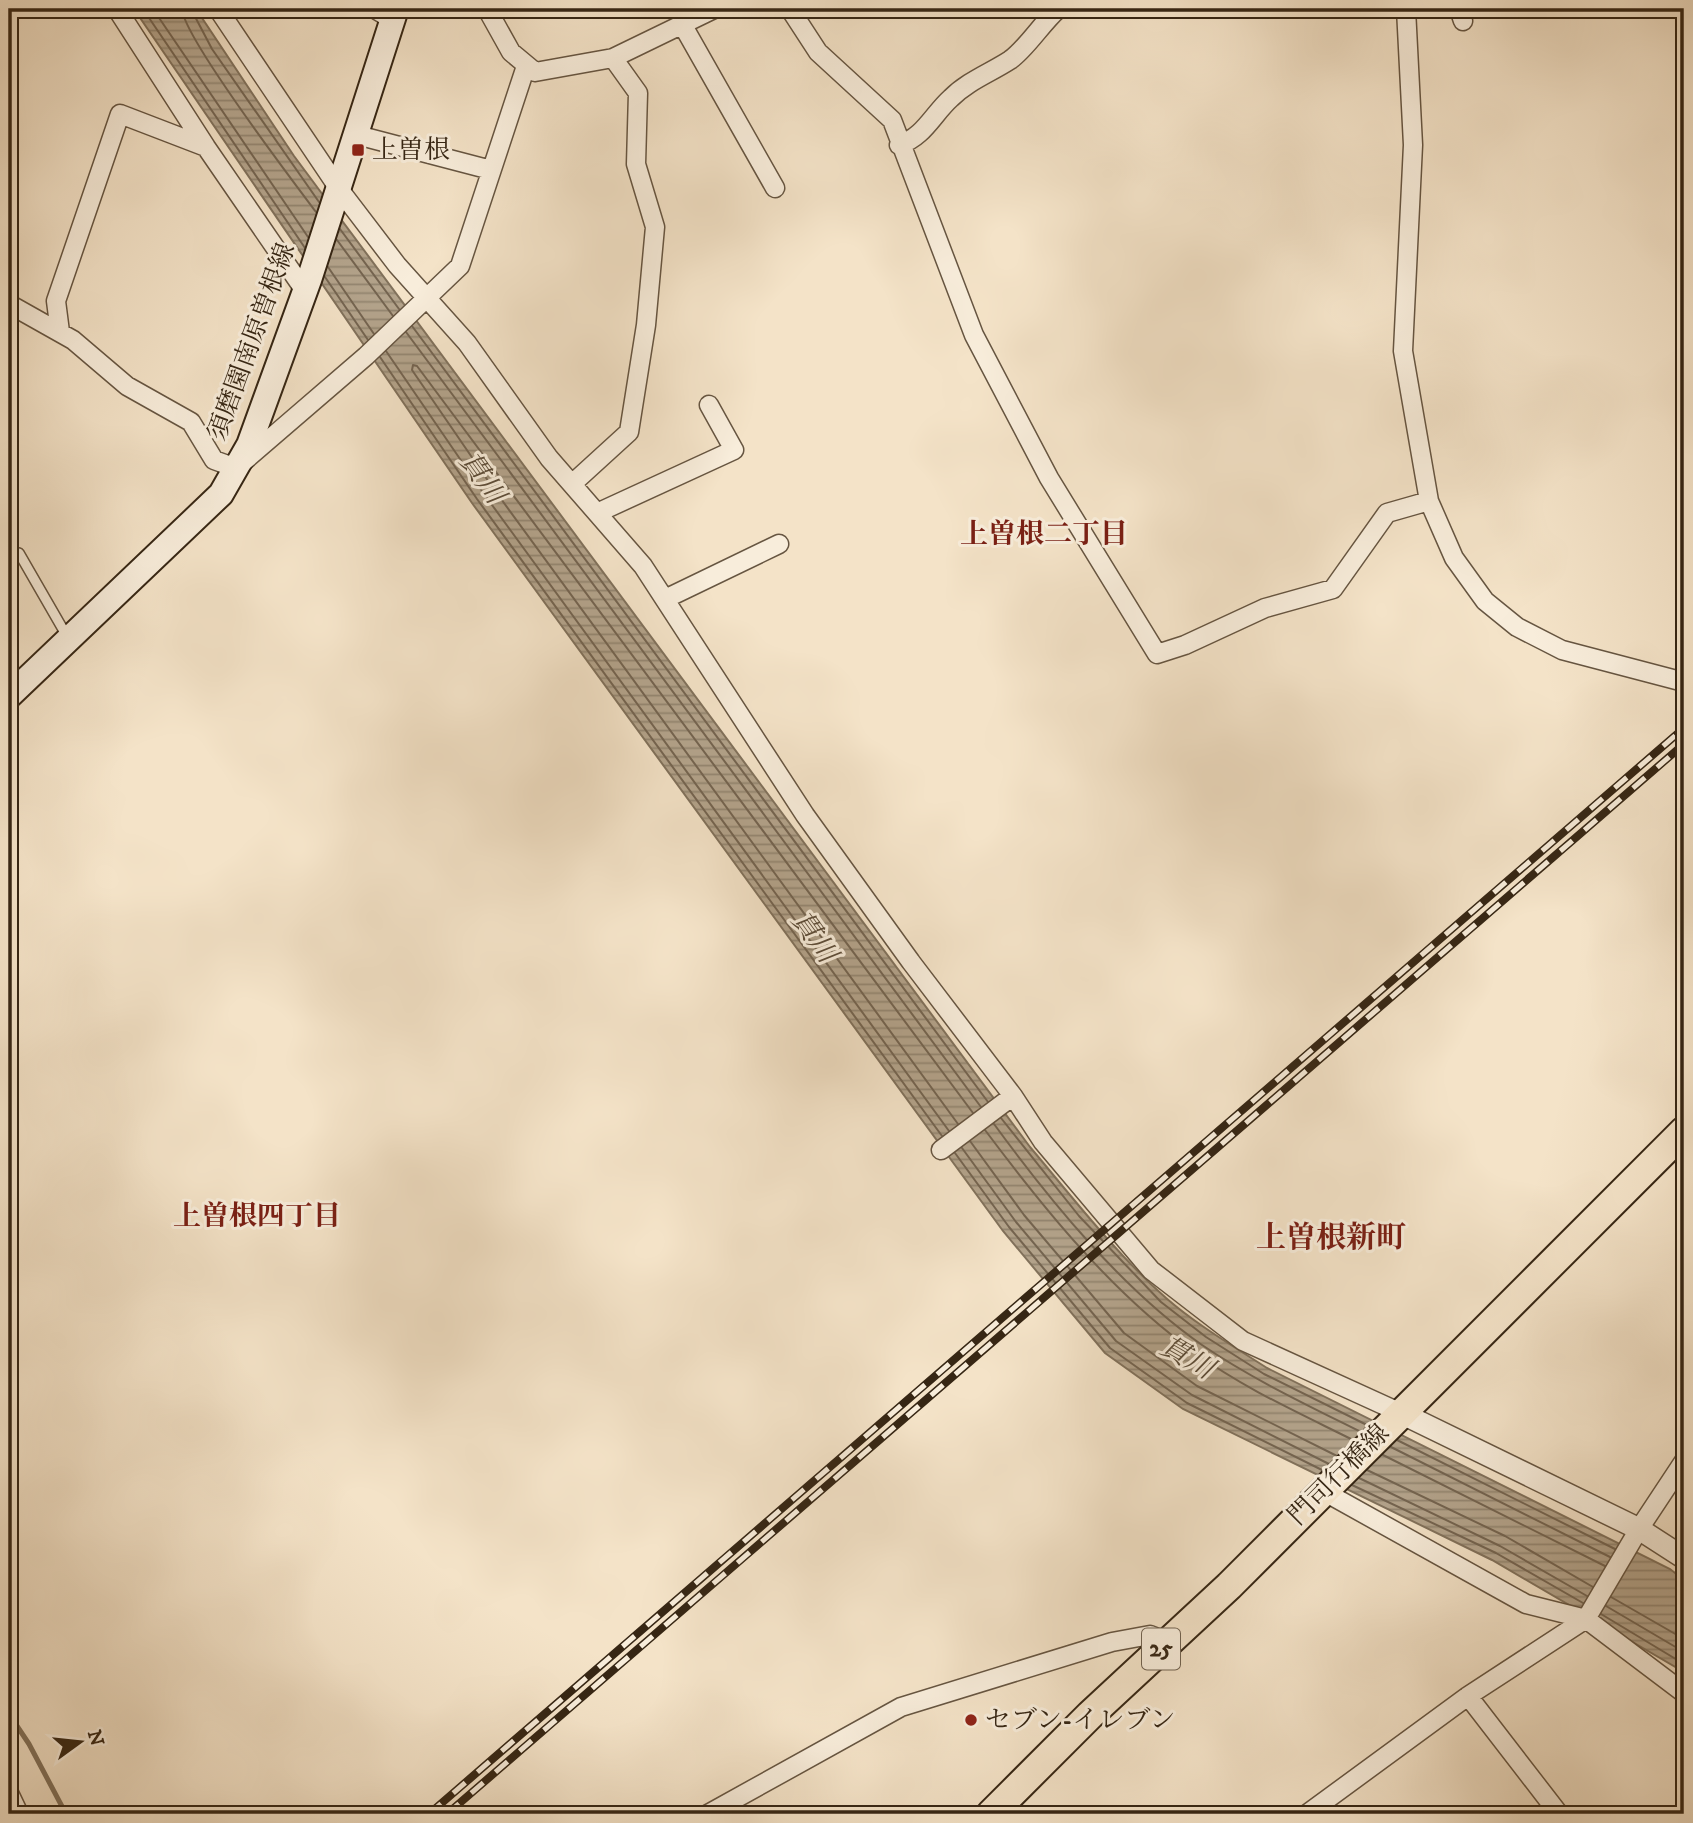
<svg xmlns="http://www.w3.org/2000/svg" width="1693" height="1823" font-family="'IM FELL DW Pica','Noto Serif JP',serif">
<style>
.water{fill:url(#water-rules);stroke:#81715b;stroke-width:2}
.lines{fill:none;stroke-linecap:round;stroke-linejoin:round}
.shore{stroke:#746450;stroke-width:2}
.stream{stroke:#81715b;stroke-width:5}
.service-casing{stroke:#665541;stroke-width:12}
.minor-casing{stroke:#665541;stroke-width:21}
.tertiary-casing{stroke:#665541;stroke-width:24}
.secondary-casing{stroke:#362614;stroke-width:28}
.primary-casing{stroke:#362614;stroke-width:32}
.service{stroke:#f8eddb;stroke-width:9}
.minor{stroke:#f8eddb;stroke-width:18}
.tertiary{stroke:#f8eddb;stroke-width:21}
.secondary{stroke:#f8eddb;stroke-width:24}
.primary{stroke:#f4e3c8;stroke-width:28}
.rail-casing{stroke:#362614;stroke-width:8}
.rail{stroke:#f8eddb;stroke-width:5;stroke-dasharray:16;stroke-linecap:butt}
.poi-dot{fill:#8f2418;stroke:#f8eddb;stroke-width:2.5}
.labels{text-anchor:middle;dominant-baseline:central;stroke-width:6;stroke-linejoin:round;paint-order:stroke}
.shield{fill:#f8eddb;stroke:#706250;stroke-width:2}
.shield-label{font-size:24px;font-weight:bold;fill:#362614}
.poi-label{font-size:26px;fill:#362614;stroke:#f8eddb;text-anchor:start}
.street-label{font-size:26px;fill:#362614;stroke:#f8eddb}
.water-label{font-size:28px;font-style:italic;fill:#5c4c38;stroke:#f8eddb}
.neighbourhood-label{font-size:28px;font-weight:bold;fill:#7a1f14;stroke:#f8eddb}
.quarter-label{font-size:30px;font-weight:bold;fill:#7a1f14;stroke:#f8eddb}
</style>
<defs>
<pattern id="water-rules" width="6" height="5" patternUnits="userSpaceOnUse" patternTransform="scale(1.75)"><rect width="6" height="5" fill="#b3a38b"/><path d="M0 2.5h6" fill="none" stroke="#928570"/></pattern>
</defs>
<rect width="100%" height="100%" fill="#f4e3c8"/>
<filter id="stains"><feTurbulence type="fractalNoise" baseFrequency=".00286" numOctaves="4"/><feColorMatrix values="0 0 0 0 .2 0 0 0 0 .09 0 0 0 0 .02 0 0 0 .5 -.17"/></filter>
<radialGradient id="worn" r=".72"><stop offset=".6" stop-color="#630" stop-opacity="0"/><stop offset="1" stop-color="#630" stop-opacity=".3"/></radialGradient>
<!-- water -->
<path class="water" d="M 134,9 L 196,9 L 294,156 L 1030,1147 C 1073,1198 1116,1254 1166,1298 C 1197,1325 1233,1346 1267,1368 L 1670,1569 L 1684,1580 L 1684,1672 L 1492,1560 L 1183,1409 L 1105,1353 L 1003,1231 L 472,503 Z"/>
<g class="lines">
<!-- shore -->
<path class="shore" d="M 143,9 L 305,248
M 153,9 L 308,237
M 182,9 C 184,38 292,180 316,212
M 191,9 L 212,49 L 319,202
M 340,229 L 399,309
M 337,240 L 393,316
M 328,267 L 374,334
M 325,277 L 368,340
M 412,326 L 988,1102
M 406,332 L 981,1107
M 386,351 L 484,494 L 949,1131
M 380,357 L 477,499 L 942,1136
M 1001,1118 L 1079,1216 L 1161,1302 L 1206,1337 L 1264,1374 L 1367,1425
M 958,1124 L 493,488 L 412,370 L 413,365 L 417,366 L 973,1113
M 994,1124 C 1051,1202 1122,1289 1202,1345 C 1252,1379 1307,1405 1361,1432
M 985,1130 C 1045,1210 1112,1293 1194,1352 C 1243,1388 1299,1413 1353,1440
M 970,1141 L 1024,1215 L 1124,1333 L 1197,1386 L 1337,1456
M 962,1148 L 1016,1222 L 1116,1341 L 1192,1395 L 1329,1464
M 955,1153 L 1009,1227 L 1110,1348 L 1187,1403 L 1322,1470
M 1397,1440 L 1615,1549
M 1391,1447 L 1610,1557
M 1383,1455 L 1605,1566
M 1367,1470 L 1505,1536 L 1593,1587
M 1359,1478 L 1500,1546 L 1587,1596
M 1352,1485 L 1496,1553 L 1583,1603
M 1611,1597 L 1684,1639
M 1606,1606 L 1684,1652
M 1601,1614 L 1684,1664"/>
<!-- stream -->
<path class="stream" d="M 9,1714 L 29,1744 L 66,1814"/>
<!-- service casing -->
<g class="service-casing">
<path id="service" d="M 9,559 L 19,553 L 68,638"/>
</g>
<!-- minor casing -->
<g class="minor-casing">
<path id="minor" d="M 117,9 L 206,147 L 305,291
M 218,9 L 339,189 L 397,265 L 467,343 L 549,458 L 643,566 L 805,815 L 911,962 L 1013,1096 L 1043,1142 L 1151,1270 L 1243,1341 L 1401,1413
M 375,9 L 393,20
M 487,9 L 511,52 L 535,72 L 613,58 L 714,9
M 790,9 L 818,52 L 892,120 L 974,335 L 1049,478 L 1157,654 L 1185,645 L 1265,608 L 1333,589 L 1387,513 L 1429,501
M 1406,9 L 1413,145 L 1403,351 L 1429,501 L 1454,558 L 1485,601 L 1517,627 L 1562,650 L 1684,682
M 1459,9 L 1463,21
M 682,24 L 775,188
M 357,135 L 491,170
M 899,145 C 924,137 933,114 951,98 C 968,81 990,73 1010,60 C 1026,49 1042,23 1058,9
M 9,304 L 73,340 L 127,386 L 191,422 L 214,460 L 236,468 L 366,356 L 460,266 L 526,66
M 60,332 L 56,301 L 120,114 L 206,147
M 572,484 L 629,432 L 646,325 L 655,227 L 636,164 L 638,93 L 613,58
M 597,513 L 734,450 L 709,405
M 665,599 L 779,544
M 941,1150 L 1013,1096
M 1323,1491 L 1526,1604 L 1586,1619 L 1684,1693
M 1468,1696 L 1559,1814
M 9,1793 L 19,1814
M 708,1814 L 901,1707 L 1112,1642 L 1150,1635 L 1168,1642
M 1307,1814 L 1468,1696 L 1586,1619 L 1639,1529 L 1684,1461"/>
</g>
<!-- tertiary casing -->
<g class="tertiary-casing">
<path id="tertiary" d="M 1401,1413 L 1639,1529 L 1684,1558"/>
</g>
<!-- secondary casing -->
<g class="secondary-casing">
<path id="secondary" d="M 9,696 L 221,494 L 249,445 L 309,280 L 396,9"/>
</g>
<!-- primary casing -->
<g class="primary-casing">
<path id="primary" d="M 991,1814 L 1090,1715 L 1229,1586 L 1684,1131"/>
</g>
<!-- service -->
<use href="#service" class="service"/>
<!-- minor -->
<use href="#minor" class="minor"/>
<!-- tertiary -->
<use href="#tertiary" class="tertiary"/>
<!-- secondary -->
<use href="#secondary" class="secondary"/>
<!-- primary -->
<use href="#primary" class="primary"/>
<!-- rail casing -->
<g class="rail-casing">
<path id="rail" d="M 429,1814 L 1684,728
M 447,1814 L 1684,744"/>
</g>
<!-- rail -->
<use href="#rail" class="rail"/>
</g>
<!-- markers -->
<g class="poi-dot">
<rect x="351" y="143" width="14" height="14" rx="3.5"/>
<circle cx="971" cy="1720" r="7"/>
</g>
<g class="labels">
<!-- shield labels -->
<rect class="shield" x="1142" y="1628.5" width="38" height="41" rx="5"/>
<g class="shield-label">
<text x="1161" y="1649">25</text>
</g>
<!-- poi labels -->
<g class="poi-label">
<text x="372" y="150">上曽根</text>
<text x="985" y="1720">セブン-イレブン</text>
</g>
<!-- street labels -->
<g class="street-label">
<text transform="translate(252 342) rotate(-70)">須磨園南原曽根線</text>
<text transform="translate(1339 1475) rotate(-45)">門司行橋線</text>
</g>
<!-- water labels -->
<g class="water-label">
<text transform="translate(482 478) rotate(54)">貫川</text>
<text transform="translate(814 937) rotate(54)">貫川</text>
<text transform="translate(1187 1358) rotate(30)">貫川</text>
</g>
<!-- neighbourhood labels -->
<g class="neighbourhood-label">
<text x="1044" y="534">上曽根二丁目</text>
<text x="257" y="1216">上曽根四丁目</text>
</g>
<!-- quarter labels -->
<g class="quarter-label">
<text x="1331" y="1238">上曽根新町</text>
</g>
</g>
<!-- margin -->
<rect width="1693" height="1823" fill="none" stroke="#f4e3c8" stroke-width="35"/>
<rect x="10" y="10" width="1672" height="1802" fill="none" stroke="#362614" stroke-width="3.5"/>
<rect x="18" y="18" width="1658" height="1788" fill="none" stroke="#362614" stroke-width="2"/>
<!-- north arrow -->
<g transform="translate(80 1742) rotate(75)" stroke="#f8eddb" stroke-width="5" paint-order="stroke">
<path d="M0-5L12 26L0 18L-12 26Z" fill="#362614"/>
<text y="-10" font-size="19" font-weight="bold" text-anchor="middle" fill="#362614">N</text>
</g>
<rect width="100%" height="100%" filter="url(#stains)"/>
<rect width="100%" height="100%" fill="url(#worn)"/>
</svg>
